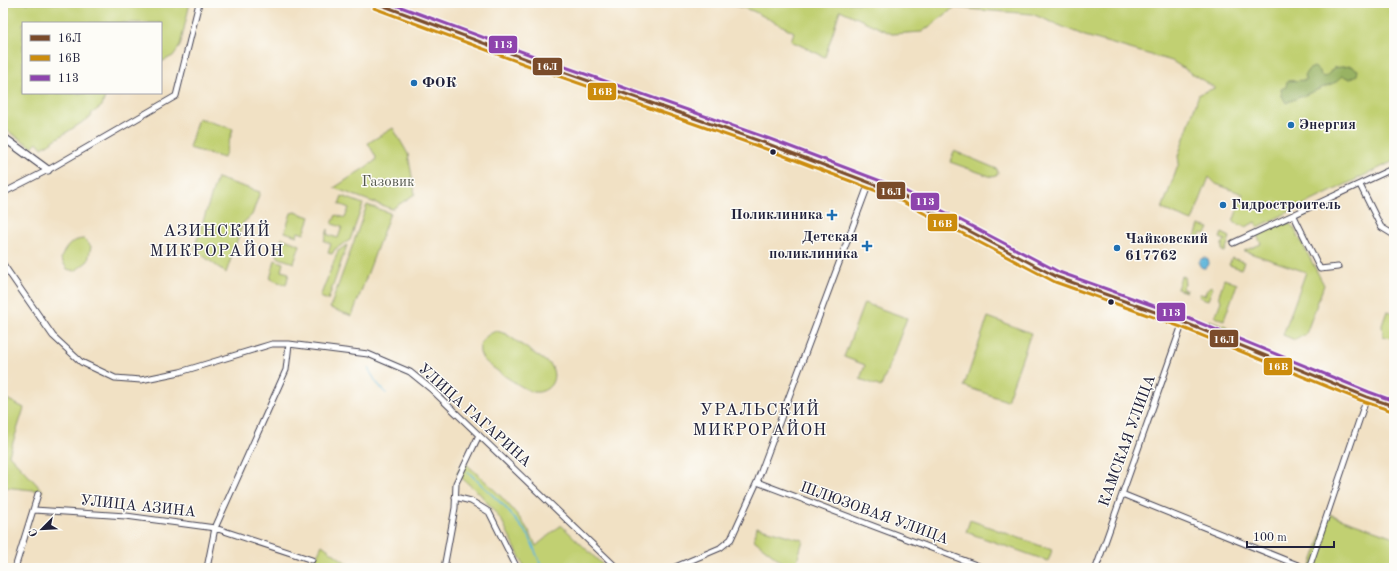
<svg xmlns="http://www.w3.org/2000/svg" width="1397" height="571" font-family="'Old Standard TT',serif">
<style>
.green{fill:#c1d072;stroke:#727956}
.forest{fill:#98b264;stroke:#5d6a50}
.water{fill:#5eb6db;stroke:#406c8b}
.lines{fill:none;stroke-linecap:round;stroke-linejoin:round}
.stream{stroke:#5eb6db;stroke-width:1.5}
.street-casing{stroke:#413f50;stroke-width:7}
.secondary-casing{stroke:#413f50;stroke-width:9}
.street{stroke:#fff;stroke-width:5}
.secondary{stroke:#fff;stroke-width:7}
.bus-1-casing{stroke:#fdfcf7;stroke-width:6}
.bus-2-casing{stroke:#fdfcf7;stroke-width:6}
.bus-3-casing{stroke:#fdfcf7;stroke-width:6}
.bus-1{stroke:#7a4b2a;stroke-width:3}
.bus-2{stroke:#cc8c0c;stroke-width:3}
.bus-3{stroke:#8e44ad;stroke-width:3}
.poi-dot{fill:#1f6fb2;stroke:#fdfcf7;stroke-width:1.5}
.bus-dot{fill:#22223b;stroke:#fdfcf7;stroke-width:1.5}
.labels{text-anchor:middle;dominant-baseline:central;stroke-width:3;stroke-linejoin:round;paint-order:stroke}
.poi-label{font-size:15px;font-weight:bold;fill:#22223b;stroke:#fdfcf7;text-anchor:start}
.park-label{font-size:15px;fill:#52564c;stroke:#fdfcf7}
.street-label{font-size:15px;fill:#22223b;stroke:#fdfcf7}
.quarter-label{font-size:17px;letter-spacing:1px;fill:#22223b;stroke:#fdfcf7}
.line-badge{stroke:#fdfcf7;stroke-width:1.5}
.badge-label{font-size:11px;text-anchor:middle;font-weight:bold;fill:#fff}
</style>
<rect width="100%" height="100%" fill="#fdfcf7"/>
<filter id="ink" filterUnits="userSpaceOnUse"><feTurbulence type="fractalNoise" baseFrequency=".025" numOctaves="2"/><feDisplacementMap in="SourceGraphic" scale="8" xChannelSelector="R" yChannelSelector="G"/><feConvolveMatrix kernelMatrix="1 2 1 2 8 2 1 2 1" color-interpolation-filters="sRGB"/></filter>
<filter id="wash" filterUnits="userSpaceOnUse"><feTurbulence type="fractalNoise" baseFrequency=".012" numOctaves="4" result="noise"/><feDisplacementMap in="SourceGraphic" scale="16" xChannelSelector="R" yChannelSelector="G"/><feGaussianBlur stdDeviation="0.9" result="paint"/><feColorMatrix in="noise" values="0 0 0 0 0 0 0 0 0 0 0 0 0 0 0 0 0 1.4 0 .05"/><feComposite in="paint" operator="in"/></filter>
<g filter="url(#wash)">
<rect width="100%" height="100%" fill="#f1e1c4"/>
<!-- green -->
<path class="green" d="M 3,3 L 190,3 L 180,46 L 173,56 L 161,62 L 161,23 L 23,23 L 23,93 L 106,93 L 102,106 L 91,114 L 92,116 L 42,148 L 37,142 L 32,147 L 3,128 Z
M 726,3 L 1394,3 L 1394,161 L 1258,227 L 1255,222 L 1246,227 L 1233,222 L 1243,194 L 1216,184 L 1209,177 L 1192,221 L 1162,209 L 1179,163 L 1178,156 L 1199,94 L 1215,88 L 1172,61 L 1085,36 L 1032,14 L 954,8 L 922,32 L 892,34 L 840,10 L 825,57 L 791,41 L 794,32 L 753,11 Z
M 198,118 L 233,129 L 224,158 L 189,148 Z
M 393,128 L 408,154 L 415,194 L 392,209 L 334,188 L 375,161 L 376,157 L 368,143 Z
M 954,151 L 997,169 L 998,173 L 996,176 L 992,177 L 950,162 Z
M 217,178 L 260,192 L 252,215 L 243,223 L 226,273 L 194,249 Z
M 342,196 L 363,204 L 350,240 L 335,249 L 332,254 L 328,253 L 331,244 L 324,241 L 328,229 L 328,235 L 338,238 L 342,227 L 332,224 L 336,215 L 345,218 L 349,208 L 339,204 Z
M 367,205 L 390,213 L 352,316 L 330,308 Z
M 295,212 L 310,217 L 304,234 L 298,232 L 297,236 L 285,232 L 291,213 Z
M 1284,223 L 1290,224 L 1294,228 L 1324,285 L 1306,334 L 1295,340 L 1283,335 L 1306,272 L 1244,251 L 1261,244 L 1257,235 Z
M 1199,225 L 1209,228 L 1206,234 L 1201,233 L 1197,242 L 1194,241 Z
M 1222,233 L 1230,237 L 1225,252 L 1222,251 L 1222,244 L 1225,240 L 1220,238 Z
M 282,238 L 300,245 L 294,263 L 279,258 L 277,255 Z
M 84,239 L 91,246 L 88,261 L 75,271 L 67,269 L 61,259 C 64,248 72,239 84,239 Z
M 347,245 L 328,300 L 320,297 L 338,251 Z
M 1232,258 L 1244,262 L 1241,269 L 1229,265 Z
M 275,260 L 283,263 L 281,271 L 289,273 L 286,285 L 270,279 Z
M 1181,276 L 1184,277 L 1185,284 L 1182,287 L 1184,290 L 1187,289 L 1186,292 L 1177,289 Z
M 1224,279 L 1237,284 L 1224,320 L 1215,317 L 1221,301 L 1219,295 Z
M 1210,286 L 1213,287 L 1208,300 L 1199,297 L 1200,294 L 1205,295 L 1206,291 Z
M 864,303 L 907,318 L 881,387 L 860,379 L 865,365 L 844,357 Z
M 1387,311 L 1394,314 L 1394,339 L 1383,336 L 1382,325 Z
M 988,317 L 1031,333 L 1007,401 L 964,386 Z
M 1209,320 L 1226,326 L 1231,336 L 1210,328 L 1207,324 Z
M 497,331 L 506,334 L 551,365 C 554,371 555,377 552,383 C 549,389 541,393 534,392 C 525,391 489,366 483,359 C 474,346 485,334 497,331 Z
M 3,397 L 24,408 L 9,455 L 43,491 L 3,487 Z
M 464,462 C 488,483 525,516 536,546 L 561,525 L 606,568 L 525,568 L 502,521 L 480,494 L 457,474 Z
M 1329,514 L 1394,537 L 1394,568 L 1310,568 Z
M 970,520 L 1052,550 L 1048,561 L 966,532 Z
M 757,527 L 803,540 L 795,568 L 790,568 L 754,540 Z
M 322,545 L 348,564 L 346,568 L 311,568 Z"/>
<!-- forest -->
<path class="forest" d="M 1351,66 L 1358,70 L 1357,75 L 1350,79 L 1343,76 L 1336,82 L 1286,103 L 1282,96 L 1281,89 L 1286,87 L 1287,81 L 1306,80 L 1304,76 L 1308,70 L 1314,67 L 1320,71 L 1321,76 L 1326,77 L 1333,68 Z"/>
<!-- water -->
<path class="water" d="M1199 263a5 5 0 1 1 10 0a5 5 0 1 1-10 0Z"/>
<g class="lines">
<!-- stream -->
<path class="stream" d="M 368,368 L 376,382 L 386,393
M 468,472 L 504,506 L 529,536 L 542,568"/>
</g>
</g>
<g filter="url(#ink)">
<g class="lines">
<!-- street casing -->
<g class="street-casing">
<path id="street" d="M 1360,185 L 1381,227 L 1394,235
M 3,193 L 48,170 L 176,96 L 199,3
M 1294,216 L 1320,269 L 1338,267
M 1233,243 L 1394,168
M 3,264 L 53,336 L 81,362 L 115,378 L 141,380 L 180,372 L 272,344 L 289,344 L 368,354 L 410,372 L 431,389 L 617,568
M 757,482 L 984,568
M 1122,494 L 1305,568
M 455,497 L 471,501 L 489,512 L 517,568
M 34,510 L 126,516 L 215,528 L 312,560
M 15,568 L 38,494
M 207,568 L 215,528 L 286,370 L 289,344
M 444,568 L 455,508 L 456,483 L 479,435
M 673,568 L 720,548 L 731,539 L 757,482 L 869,183
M 1096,568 L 1183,322
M 1309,568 L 1367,397"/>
</g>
<!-- secondary casing -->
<g class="secondary-casing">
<path id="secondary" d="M 376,3 L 529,60 L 768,144 L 897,193 L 1057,277 L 1183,322 L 1367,397 L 1394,406
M 3,137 L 48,170"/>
</g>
<!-- street -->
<use href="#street" class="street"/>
<!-- secondary -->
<use href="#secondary" class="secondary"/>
<!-- bus-1 casing -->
<g class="bus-1-casing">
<path id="bus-1" d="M 376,3 L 529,60 L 768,144 L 897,193 L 1057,277 L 1183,322 L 1367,397 L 1394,406"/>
</g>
<!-- bus-2 casing -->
<g class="bus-2-casing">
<path id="bus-2" d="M 374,8 L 527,65 L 766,149 L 895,198 L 1055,282 L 1181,327 L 1365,402 L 1392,411"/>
</g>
<!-- bus-3 casing -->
<g class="bus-3-casing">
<path id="bus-3" d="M 390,3 L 531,55 L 770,139 L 899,188 L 1059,272 L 1185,317 L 1369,392 L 1394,401"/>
</g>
<!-- bus-1 -->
<use href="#bus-1" class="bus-1"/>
<!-- bus-2 -->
<use href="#bus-2" class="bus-2"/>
<!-- bus-3 -->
<use href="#bus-3" class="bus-3"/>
</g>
</g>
<!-- markers -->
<g class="poi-dot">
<circle cx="414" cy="83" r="4"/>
<circle cx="1291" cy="125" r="4"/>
<circle cx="1223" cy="205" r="4"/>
<path d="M830 209h4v4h4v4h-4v4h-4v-4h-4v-4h4z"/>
<path d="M865 240h4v4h4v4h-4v4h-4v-4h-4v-4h4z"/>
<circle cx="1117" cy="248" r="4"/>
</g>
<g class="bus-dot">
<circle cx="773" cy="152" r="3.5"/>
<circle cx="1111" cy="302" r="3.5"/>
</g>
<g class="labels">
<!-- poi labels -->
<g class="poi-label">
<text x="422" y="83">ФОК</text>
<text x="1299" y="125">Энергия</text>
<text x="1231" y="205">Гидростроитель</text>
<text x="823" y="215" text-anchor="end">Поликлиника</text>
<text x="858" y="237" text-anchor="end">Детская<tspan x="858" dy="17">поликлиника</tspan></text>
<text x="1125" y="239">Чайковский<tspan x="1125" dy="17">617762</tspan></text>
</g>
<!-- park labels -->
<g class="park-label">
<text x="388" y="182">Газовик</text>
</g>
<!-- street labels -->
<g class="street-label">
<text transform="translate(474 416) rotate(42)">УЛИЦА ГАГАРИНА</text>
<text transform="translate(1128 441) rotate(-70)">КАМСКАЯ УЛИЦА</text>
<text transform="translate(138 507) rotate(6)">УЛИЦА АЗИНА</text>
<text transform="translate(874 514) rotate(20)">ШЛЮЗОВАЯ УЛИЦА</text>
</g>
<!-- quarter labels -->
<g class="quarter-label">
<text x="217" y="231">АЗИНСКИЙ<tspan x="217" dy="20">МИКРОРАЙОН</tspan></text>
<text x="760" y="410">УРАЛЬСКИЙ<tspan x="760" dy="20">МИКРОРАЙОН</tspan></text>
</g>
</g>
<g class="line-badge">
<rect x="488" y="35" width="30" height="19" rx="4" fill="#8e44ad"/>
<rect x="532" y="57" width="31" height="19" rx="4" fill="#7a4b2a"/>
<rect x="587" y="82" width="30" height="19" rx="4" fill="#cc8c0c"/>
<rect x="876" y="181" width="30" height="19" rx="4" fill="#7a4b2a"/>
<rect x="910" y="192" width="30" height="19" rx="4" fill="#8e44ad"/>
<rect x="927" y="213" width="31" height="19" rx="4" fill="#cc8c0c"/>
<rect x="1156" y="302" width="30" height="20" rx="4" fill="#8e44ad"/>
<rect x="1209" y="329" width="30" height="19" rx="4" fill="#7a4b2a"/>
<rect x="1263" y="357" width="30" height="19" rx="4" fill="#cc8c0c"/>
</g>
<g class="badge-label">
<text x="503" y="48">113</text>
<text x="547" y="70">16Л</text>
<text x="602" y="95">16В</text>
<text x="891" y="195">16Л</text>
<text x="925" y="205">113</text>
<text x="942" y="227">16В</text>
<text x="1171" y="316">113</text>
<text x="1224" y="343">16Л</text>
<text x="1278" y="370">16В</text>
</g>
<!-- margin -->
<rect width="1397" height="571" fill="none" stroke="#fdfcf7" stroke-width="16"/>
<!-- legend -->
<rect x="22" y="22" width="140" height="72" fill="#fdfcf7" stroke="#a5a5ac"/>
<rect x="30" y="35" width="20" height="6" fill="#7a4b2a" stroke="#a5a5ac"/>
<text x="58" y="42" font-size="12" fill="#22223b">16Л</text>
<rect x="30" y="55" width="20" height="6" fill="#cc8c0c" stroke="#a5a5ac"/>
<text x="58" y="62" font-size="12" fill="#22223b">16В</text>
<rect x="30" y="75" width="20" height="6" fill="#8e44ad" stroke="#a5a5ac"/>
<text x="58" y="82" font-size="12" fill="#22223b">113</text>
<!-- north arrow -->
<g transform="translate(42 529) rotate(246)" stroke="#fdfcf7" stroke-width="3" paint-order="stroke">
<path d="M0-3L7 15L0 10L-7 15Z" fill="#22223b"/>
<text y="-6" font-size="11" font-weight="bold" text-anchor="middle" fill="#22223b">С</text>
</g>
<!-- scale -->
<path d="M1247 541v6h87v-6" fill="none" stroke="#22223b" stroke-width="2"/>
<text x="1253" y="541" font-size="12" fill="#22223b" stroke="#fdfcf7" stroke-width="3" paint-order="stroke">100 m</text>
</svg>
